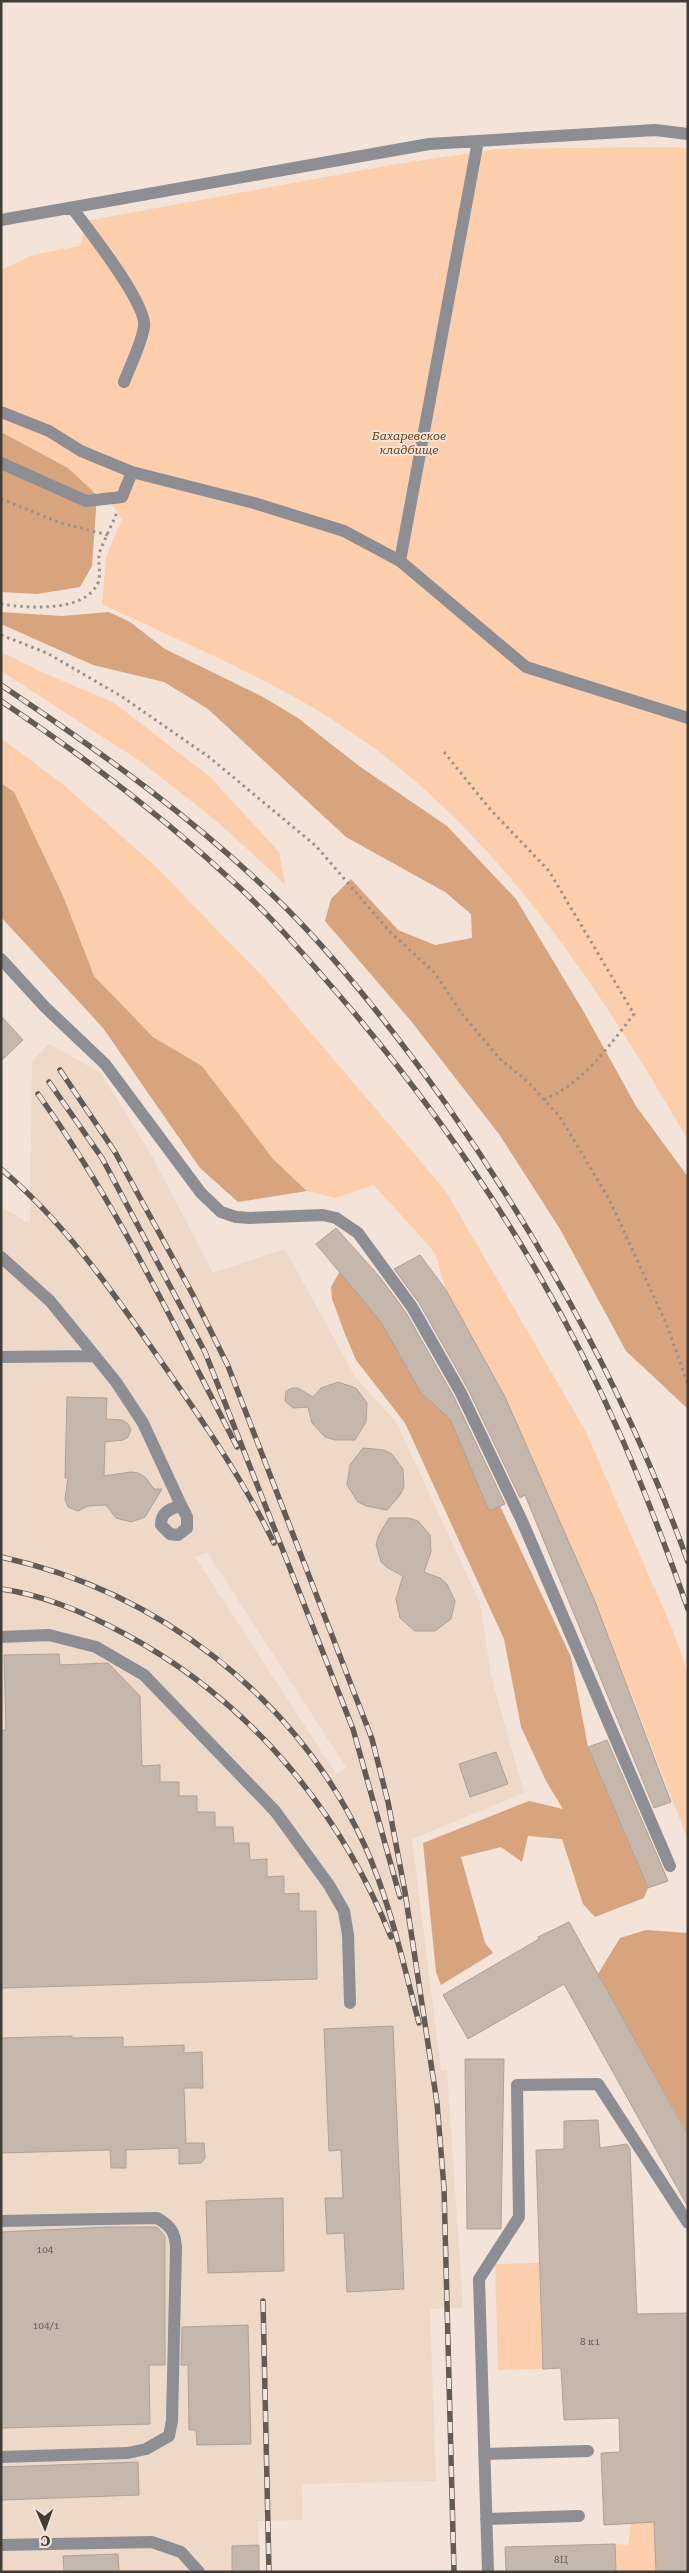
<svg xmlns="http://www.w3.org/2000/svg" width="689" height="2573" font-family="'Roboto Serif',serif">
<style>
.built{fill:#eed8c8;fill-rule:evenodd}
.green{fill:#fdceab}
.forest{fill:#d8a47e}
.building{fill:#c6b7ac;stroke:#afa095}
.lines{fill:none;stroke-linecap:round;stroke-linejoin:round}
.path{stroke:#9c9189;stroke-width:3;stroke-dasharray:2.5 4;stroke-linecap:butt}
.minor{stroke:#8c8e94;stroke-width:12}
.rail-casing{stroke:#635b55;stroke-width:5.5}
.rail{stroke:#f3e3d8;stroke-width:4;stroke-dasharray:11;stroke-linecap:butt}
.labels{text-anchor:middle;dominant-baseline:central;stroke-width:4;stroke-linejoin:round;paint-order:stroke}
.number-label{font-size:10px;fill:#635b54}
.park-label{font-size:12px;font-style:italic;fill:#6f3e13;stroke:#f3e3d8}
</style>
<rect width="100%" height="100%" fill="#f3e3d8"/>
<!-- built -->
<path class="built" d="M 49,1044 L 101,1073 L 153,1158 L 213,1273 L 285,1249 L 355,1377 L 396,1422 L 480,1603 L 491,1676 L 524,1793 L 412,1839 L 441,2070 L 447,2070 L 463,2308 L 430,2309 L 436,2481 L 302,2484 L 303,2520 L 258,2521 L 259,2572 L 1,2572 L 1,1207 L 30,1224 L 32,1061 ZM 207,1552 L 346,1767 L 336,1774 L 195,1557 Z"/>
<!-- green -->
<path class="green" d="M 670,147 L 688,148 L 688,1140 C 600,989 499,833 353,733 C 275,680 186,644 102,604 L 106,557 L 122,519 L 108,499 L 1,438 L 1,270 L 33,255 L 80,246 L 86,221 L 391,165 L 497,149 Z
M 1,652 L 39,671 L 113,702 L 210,777 L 279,852 L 285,884 L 219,823 L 143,763 L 1,671 Z
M 1,738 L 65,786 L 153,864 L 264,978 L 445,1190 L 585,1430 L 674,1633 L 688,1673 L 688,1840 L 594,1599 L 505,1397 L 446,1290 L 435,1253 L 374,1185 L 335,1198 L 307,1191 L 273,1159 L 202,1066 L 153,1037 L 94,976 L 64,898 L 14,792 L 1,783 Z
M 539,2263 L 543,2369 L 498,2370 L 495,2264 Z
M 652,2485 L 656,2572 L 616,2572 L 615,2544 L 628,2545 L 631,2523 Z"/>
<!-- forest -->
<path class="forest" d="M 1,432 L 68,468 L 97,495 L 92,566 L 80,587 L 37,594 L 1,592 Z
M 1,612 L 62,616 L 109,612 L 130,622 L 165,649 L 263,697 L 298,718 L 359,766 L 447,826 L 516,899 L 585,1014 L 636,1106 L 688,1177 L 688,1409 L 626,1351 L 560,1229 L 499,1134 L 411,1021 L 325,921 L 331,899 L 351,879 L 398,930 L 435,945 L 472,938 L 471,914 L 445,892 L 346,837 L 208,709 L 164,682 L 93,665 L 1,624 Z
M 1,783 L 14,792 L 64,898 L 94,976 L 153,1037 L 202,1066 L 273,1159 L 307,1191 L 238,1202 L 200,1168 L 103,1028 L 1,917 Z
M 343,1266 L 446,1391 L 571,1657 L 588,1747 L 648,1888 L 644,1898 L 595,1917 L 583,1904 L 562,1839 L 528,1836 L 522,1862 L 501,1847 L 461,1857 L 485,1943 L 493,1953 L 441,1985 L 436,1972 L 423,1843 L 529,1801 L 563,1809 L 546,1781 L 521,1727 L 504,1639 L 405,1423 L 356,1360 L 345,1334 L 332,1299 L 331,1287 Z
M 646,1930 L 688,1933 L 688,2134 L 598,1974 L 620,1938 Z"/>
<!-- building -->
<path class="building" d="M 1,1016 L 23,1040 L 1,1061 Z
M 336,1228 L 379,1276 L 405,1311 L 454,1397 L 505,1504 L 489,1511 L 450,1419 L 421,1393 L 381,1322 L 316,1244 Z
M 420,1255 L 446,1290 L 505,1397 L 594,1599 L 671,1802 L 654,1808 L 525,1495 L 520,1498 L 468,1389 L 419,1303 L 394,1269 Z
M 338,1382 L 356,1388 L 367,1403 L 366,1422 L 355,1440 L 335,1440 L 325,1437 L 312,1423 L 308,1407 L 293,1408 L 285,1401 L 286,1391 L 292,1388 L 298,1388 L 313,1397 L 321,1388 Z
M 67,1397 L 107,1398 L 106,1419 L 122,1420 L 128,1424 L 131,1430 L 128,1437 L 123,1440 L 105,1442 L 104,1476 L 131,1472 L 138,1473 L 145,1477 L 154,1489 L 162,1489 L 145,1517 L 131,1522 L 116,1518 L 106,1505 L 88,1506 L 78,1511 L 68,1507 L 65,1499 L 68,1478 L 65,1478 Z
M 363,1448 L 384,1450 L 392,1454 L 403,1469 L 404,1487 L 400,1495 L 387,1510 L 366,1506 L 358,1502 L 347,1485 L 350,1465 Z
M 389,1518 L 409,1518 L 418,1521 L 430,1535 L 431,1552 L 424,1572 L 440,1578 L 447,1584 L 455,1601 L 451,1619 L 435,1631 L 415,1631 L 400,1618 L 396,1599 L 403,1576 L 388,1568 L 381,1562 L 376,1544 L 379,1535 Z
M 59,1654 L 60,1665 L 108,1663 L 140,1696 L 142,1766 L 160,1765 L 160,1782 L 179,1782 L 179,1796 L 197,1796 L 197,1812 L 215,1812 L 215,1827 L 233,1827 L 234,1843 L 249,1843 L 250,1860 L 267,1859 L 267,1877 L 284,1876 L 284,1894 L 299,1893 L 299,1911 L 316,1911 L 317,1979 L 1,1988 L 1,1730 L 6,1730 L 4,1655 Z
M 607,1740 L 663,1869 L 668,1881 L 648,1888 L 588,1747 Z
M 496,1752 L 508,1784 L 470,1797 L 459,1764 Z
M 569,1922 L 688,2135 L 688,2207 L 564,1984 L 468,2039 L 443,1995 L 539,1939 L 538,1937 Z
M 393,2026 L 404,2289 L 347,2292 L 344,2233 L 327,2234 L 325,2198 L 343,2198 L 341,2150 L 329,2151 L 324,2029 Z
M 72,2036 L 72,2038 L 123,2037 L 123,2047 L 184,2045 L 184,2053 L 202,2052 L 203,2088 L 184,2088 L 186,2143 L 204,2143 L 205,2158 L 201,2163 L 179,2164 L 179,2148 L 126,2150 L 126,2168 L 111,2168 L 110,2150 L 1,2153 L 1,2038 Z
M 465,2059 L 504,2059 L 501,2229 L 467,2229 Z
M 598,2120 L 600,2148 L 627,2144 L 630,2149 L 637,2314 L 688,2313 L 688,2572 L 656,2572 L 654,2522 L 604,2525 L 601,2453 L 620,2452 L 619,2418 L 564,2420 L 561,2368 L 543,2369 L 536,2150 L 564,2149 L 564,2121 Z
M 283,2198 L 284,2271 L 208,2273 L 206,2201 Z
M 107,2227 L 157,2227 L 165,2236 L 165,2365 L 149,2365 L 150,2424 L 1,2428 L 1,2232 Z
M 248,2325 L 251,2444 L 197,2445 L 196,2430 L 189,2430 L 188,2365 L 181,2365 L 182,2327 Z
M 138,2462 L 139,2495 L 1,2500 L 1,2467 Z
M 615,2544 L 616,2572 L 506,2572 L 505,2547 Z
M 259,2545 L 259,2572 L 232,2572 L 232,2546 Z
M 118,2554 L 119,2572 L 64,2572 L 63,2556 Z"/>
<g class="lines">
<!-- path -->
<path class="path" d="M 1,499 L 61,523 L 108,535
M 1,604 C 27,608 78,612 95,588 C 104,577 96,562 100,551 C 105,538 112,525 117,512
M 1,635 L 47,653 L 121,696 L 209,757 L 316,846 L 390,932 L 434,972 L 462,1014 L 500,1059 L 527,1081 L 560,1117 L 609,1199 L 667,1325 L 688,1385
M 444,752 L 489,808 L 549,871 L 634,1014 C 608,1047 583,1084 543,1100"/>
<!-- minor -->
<path class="minor" d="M 73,209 C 88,229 148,305 144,327 C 141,345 131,364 124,382
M 1,220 L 429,144 L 655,130 L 688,134
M 1,412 L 49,431 L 81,451 L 132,472 L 254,503 L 344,531 L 400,561 L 526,667 L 688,718
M 1,463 L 86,501 L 122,497 L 132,472
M 400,561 C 427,421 451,281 478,141
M 1,959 L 45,1007 L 105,1064 L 201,1193 L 221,1212 L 236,1217 L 250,1218 L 323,1215 L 336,1218 L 358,1233 L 412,1307 L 461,1393 L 522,1521 L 670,1866
M 1,1257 L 50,1301 L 95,1356
M 1,1357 L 95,1356 L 116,1382 L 143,1423 L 181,1505 L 187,1517 L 187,1528 L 178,1535 L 170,1534 L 161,1525 C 161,1511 170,1510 181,1505
M 1,1637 L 49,1635 L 96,1647 L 144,1675 L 275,1811 L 329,1885 L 344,1911 L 348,1935 L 350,2003
M 1,2221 L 157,2218 C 171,2226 175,2232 176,2248 L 172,2421 L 169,2436 L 146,2449 L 128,2453 L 1,2457
M 484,2454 L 588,2451
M 486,2519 L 579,2516
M 1,2545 L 152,2542 L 181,2552 L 199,2572
M 488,2572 L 479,2279 L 519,2217 L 517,2085 L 598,2084 L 688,2223"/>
<!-- rail casing -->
<g class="rail-casing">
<path id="rail" d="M 1,685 C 101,752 198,821 284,906 C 344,966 397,1035 446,1104 C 545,1246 629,1399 688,1562
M 1,701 C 85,757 166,819 240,888 C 279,925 315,967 350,1008 C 460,1138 555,1285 623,1441 C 647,1496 668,1553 688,1609
M 60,1070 L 115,1152 L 193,1295 L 228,1366 L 372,1739 L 388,1802 L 405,1892 L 437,2103 L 444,2188 L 454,2572
M 49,1082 L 102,1158 L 205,1352 L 353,1729 L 400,1897
M 38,1094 C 117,1204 175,1327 237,1447
M 1,1169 C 64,1222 111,1289 158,1357 C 200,1417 241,1476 274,1543
M 1,1557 C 158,1591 296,1697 364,1844 C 390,1901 403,1963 419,2023
M 1,1589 C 45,1595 86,1613 125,1634 C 248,1700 339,1808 391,1937
M 263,2301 L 269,2572"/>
</g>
<!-- rail -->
<use href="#rail" class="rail"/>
</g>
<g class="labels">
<!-- number labels -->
<g class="number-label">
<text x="45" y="2249">104</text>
<text x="46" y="2325">104/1</text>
<text x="590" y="2341">8 к1</text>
<text x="561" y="2559">8Ц</text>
</g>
<!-- park labels -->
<g class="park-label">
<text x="409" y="436">Бахаревское<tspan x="409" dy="14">кладбище</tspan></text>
</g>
</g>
<!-- border -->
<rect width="689" height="2573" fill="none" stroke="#423c37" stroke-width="5"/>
<!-- north arrow -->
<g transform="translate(45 2528) rotate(178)" stroke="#f3e3d8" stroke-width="4" paint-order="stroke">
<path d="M0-4L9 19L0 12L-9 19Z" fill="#423c37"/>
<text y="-8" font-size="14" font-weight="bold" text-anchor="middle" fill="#423c37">С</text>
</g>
</svg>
